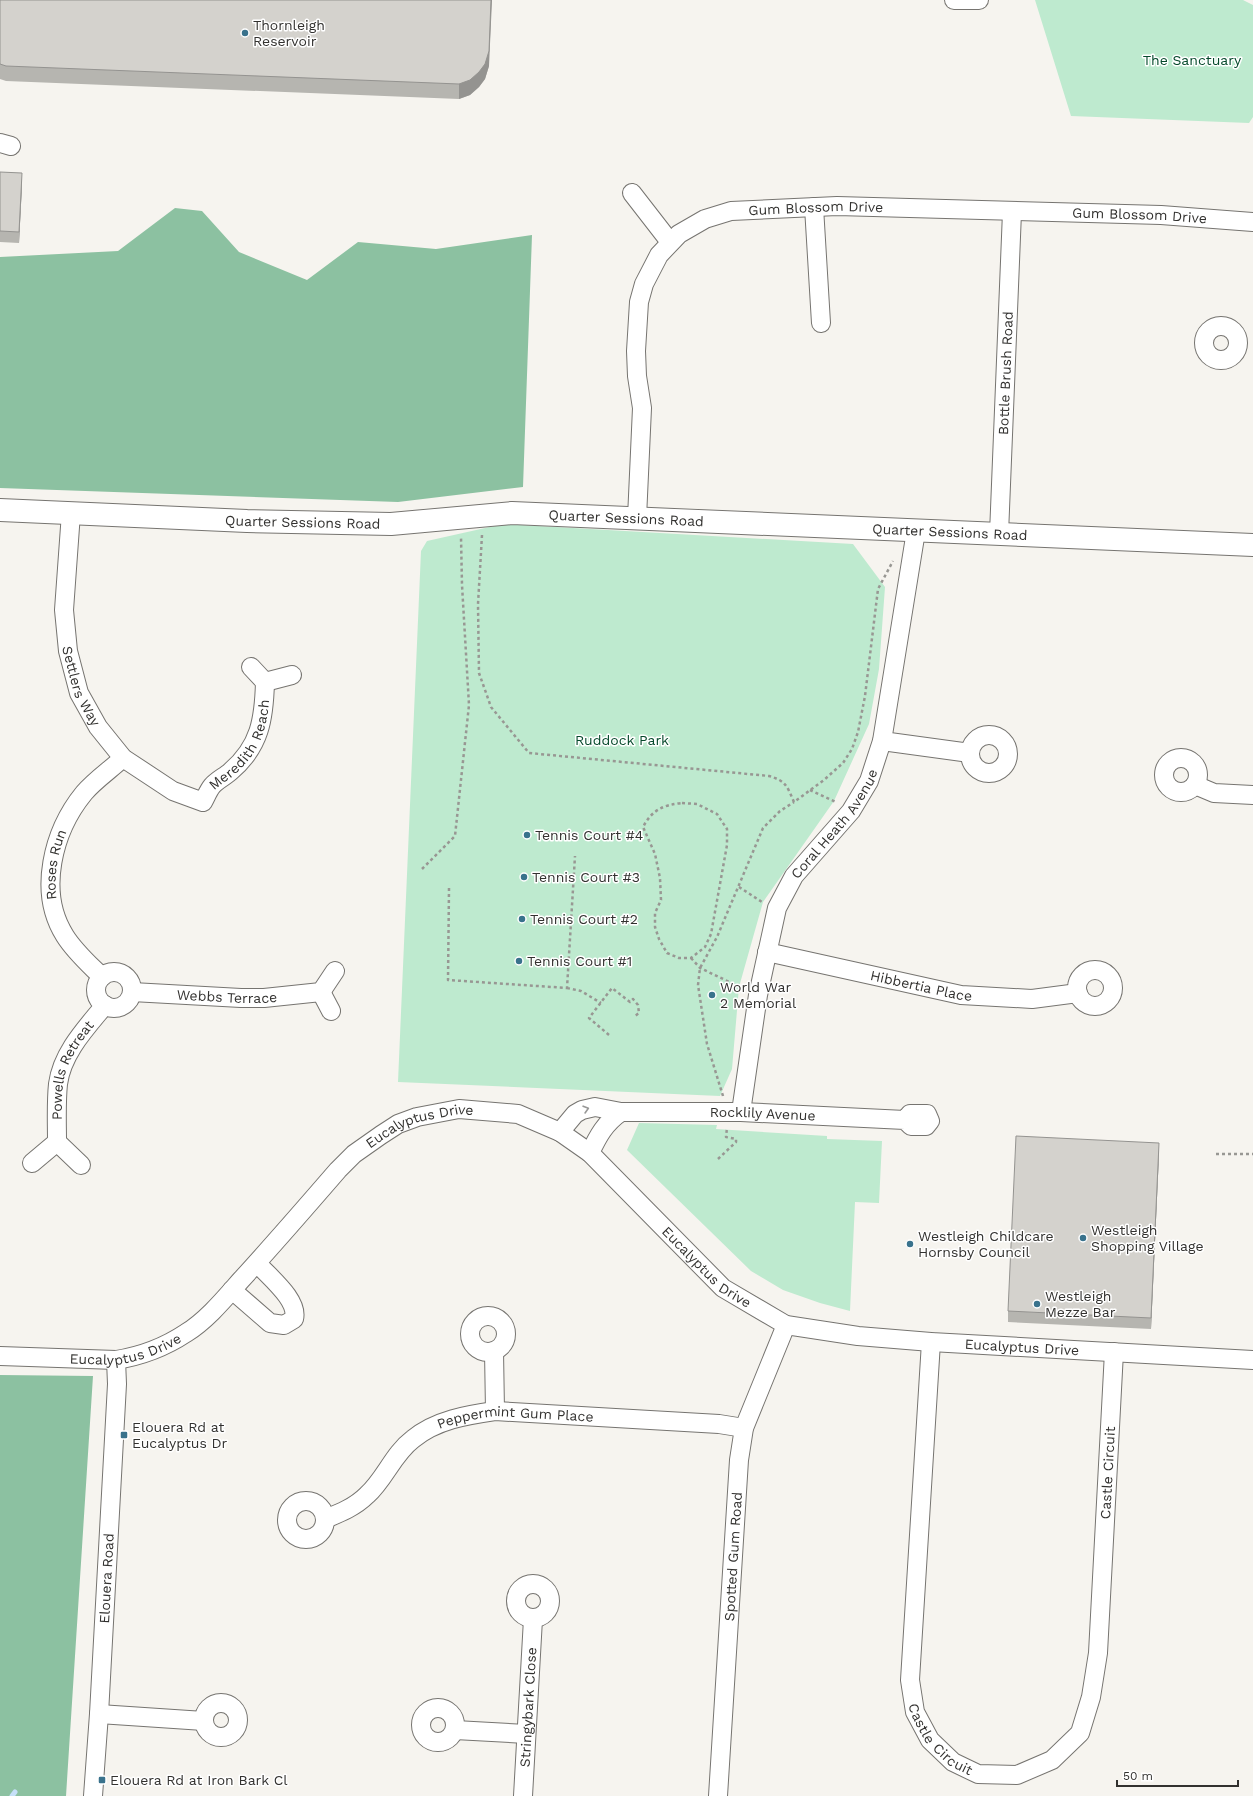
<svg xmlns="http://www.w3.org/2000/svg" width="1253" height="1796" font-family="'Work Sans',sans-serif">
<style>
.green{fill:#beeacf}
.forest{fill:#8cc1a1}
.lines{fill:none;stroke-linecap:round;stroke-linejoin:round}
.stream{stroke:#c6e0f8;stroke-width:5}
.minor-casing{stroke:#767470;stroke-width:20}
.major-casing{stroke:#767470;stroke-width:24}
.path{stroke:#989793;stroke-width:2.5;stroke-dasharray:3 3;stroke-linecap:butt}
.minor{stroke:#fff;stroke-width:18}
.major{stroke:#fff;stroke-width:22}
.wall{fill:#b6b5b0}
.shaded-wall{fill:#949390}
.building{fill:#d4d2cd;stroke:#949390}
.oneway{stroke:#989897}
.poi-dot{fill:#39728c;stroke:#fff;stroke-width:1.5}
.labels{text-anchor:middle;dominant-baseline:central;stroke-width:3;stroke-linejoin:round;paint-order:stroke}
.poi-label{font-size:14px;fill:#32312f;stroke:#fff;text-anchor:start}
.park-label{font-size:14px;fill:#05492b;stroke:#fff}
.street-label{font-size:14px;fill:#32312f;stroke:#fff}
</style>
<rect width="100%" height="100%" fill="#f6f4ef"/>
<!-- green -->
<path class="green" d="M 1035,0 L 1243,0 L 1253,5 L 1253,117 L 1249,123 L 1071,116 Z
M 503,524 L 853,544 L 885,587 L 879,669 L 869,724 L 834,801 L 763,902 L 739,987 L 732,1069 L 720,1096 L 398,1082 L 421,551 L 427,541 Z
M 639,1123 L 717,1125 L 716,1129 L 827,1136 L 827,1139 L 882,1141 L 879,1203 L 855,1202 L 850,1311 L 820,1303 L 783,1290 L 751,1271 L 627,1150 Z"/>
<!-- forest -->
<path class="forest" d="M 175,208 L 202,211 L 239,252 L 307,280 L 358,242 L 436,249 L 532,235 L 523,487 L 398,502 L 0,488 L 0,257 L 118,251 Z
M 0,1375 L 93,1376 L 66,1796 L 0,1796 Z"/>
<g class="lines">
<!-- stream -->
<path class="stream" d="M 12,1796 L 15,1792"/>
<!-- minor casing -->
<g class="minor-casing">
<g id="minor">
<path d="M 954,0 L 979,0"/>
<path d="M 0,143 L 11,146"/>
<path d="M 632,193 L 670,242"/>
<path d="M 814,207 L 821,323"/>
<circle cx="1221" cy="343" r="17"/>
<path id="s1" d="M 71,513 L 64,610 L 68,651 L 79,693 L 98,727 L 123,758 L 173,791 L 203,802 C 206,797 208,791 212,786 C 217,780 226,776 231,771 C 260,746 264,719 265,682 L 251,667"/>
<path id="s2" d="M 637,518 L 642,408 L 637,376 L 636,351 L 639,302 L 644,284 L 659,255 L 679,234 L 705,219 L 731,211 L 837,206 L 1161,215 L 1253,222"/>
<path id="s3" d="M 999,534 L 1012,212"/>
<path d="M 265,682 L 292,675"/>
<circle cx="989" cy="754" r="19"/>
<path d="M 882,741 L 970,753"/>
<circle cx="1181" cy="775" r="17"/>
<path d="M 1195,785 L 1214,793 L 1253,795"/>
<path id="s4" d="M 767,952 L 961,995 L 1032,999 L 1078,993"/>
<circle cx="1095" cy="988" r="18"/>
<circle cx="114" cy="990" r="18"/>
<path id="s5" d="M 102,977 C 89,964 75,952 65,936 C 37,892 53,831 84,793 C 95,780 110,770 123,758"/>
<path id="s6" d="M 132,992 L 241,998 L 264,998 L 321,992 L 335,971"/>
<path d="M 321,992 L 331,1011"/>
<path id="s7" d="M 741,1112 L 758,995 L 777,908 L 794,876 L 851,811 L 869,781 L 882,741 L 916,531"/>
<path id="s8" d="M 560,1132 L 575,1114 L 582,1110 L 595,1107 L 621,1112 L 741,1112 L 905,1120 L 911,1126 L 926,1126 L 930,1121 L 927,1114 L 910,1114 L 905,1120"/>
<path d="M 57,1142 L 81,1165"/>
<path d="M 590,1153 C 598,1136 605,1123 621,1112"/>
<path id="s9" d="M 32,1163 L 57,1142 C 57,1123 56,1103 58,1084 C 62,1053 86,1028 105,1005"/>
<path d="M 232,1290 L 270,1323 L 284,1325 L 294,1319 C 299,1300 269,1277 257,1263"/>
<circle cx="488" cy="1334" r="18"/>
<path id="s10" d="M 931,1342 L 910,1680 L 915,1712 L 930,1740 L 953,1762 L 978,1774 L 1017,1775 L 1052,1760 L 1080,1733 L 1091,1697 L 1098,1653 L 1114,1352"/>
<path d="M 494,1351 L 495,1411"/>
<path id="s11" d="M 0,1356 L 116,1360 C 141,1356 165,1347 186,1333 C 207,1320 225,1298 241,1280 C 274,1244 306,1207 338,1170 L 354,1154 L 381,1135 L 398,1124 L 417,1117 L 459,1109 L 518,1114 L 560,1132 L 590,1153 L 723,1288 L 786,1325 L 858,1336 L 931,1342 L 1253,1360"/>
<circle cx="306" cy="1520" r="19"/>
<path id="s12" d="M 325,1519 C 340,1513 355,1507 367,1495 C 385,1479 393,1454 413,1439 C 436,1420 467,1415 495,1411 L 719,1424 L 744,1428"/>
<circle cx="533" cy="1601" r="17"/>
<circle cx="221" cy="1720" r="17"/>
<circle cx="438" cy="1725" r="17"/>
<path d="M 99,1714 L 204,1721"/>
<path d="M 455,1730 L 526,1734"/>
<path id="s13" d="M 93,1796 L 99,1714 L 117,1384 L 116,1360"/>
<path id="s14" d="M 523,1796 L 533,1619"/>
<path id="s15" d="M 718,1796 L 739,1460 L 744,1428 L 786,1325"/>
</g>
</g>
<!-- major casing -->
<g class="major-casing">
<g id="major">
<path id="s16" d="M 0,510 L 247,521 L 391,524 L 512,513 L 1253,545"/>
</g>
</g>
<!-- path -->
<path class="path" d="M 482,535 L 478,604 L 479,673 L 491,707 L 529,753 L 769,776 C 786,781 787,786 794,802 L 824,780 L 843,763 L 852,749 L 858,732 L 865,696 L 878,589 L 893,561
M 810,790 L 836,802
M 682,803 L 697,804 L 717,814 L 727,829 L 727,845 L 711,934 L 705,947 L 691,958 L 679,958 L 667,953 L 659,939 L 655,927 L 655,913 L 661,900 L 660,878 L 655,854 L 643,827 C 652,810 663,805 682,803 Z
M 422,869 L 455,836 L 469,705 L 462,585 L 461,537
M 739,887 L 762,902
M 449,888 L 448,980 L 567,988 L 575,856
M 691,958 L 700,968 L 742,988
M 567,988 L 581,991 L 601,1003
M 609,1035 L 589,1018 L 612,988 L 630,1002 L 633,999 L 638,1005 L 639,1013 L 635,1016
M 723,1096 L 707,1044 L 698,985 L 700,968 L 717,937 L 763,828 L 780,811 L 794,802
M 1216,1154 L 1253,1154
M 718,1159 L 736,1142 L 736,1139 L 726,1137 L 727,1128"/>
<!-- minor -->
<use href="#minor" class="minor"/>
<!-- major -->
<use href="#major" class="major"/>
</g>
<!-- wall -->
<path class="wall" d="M 0,0 L 489,66 L 485,79 L 479,87 L 470,95 L 459,99 L 6,81 L 0,79 Z
M 0,172 L 22,185 L 19,243 L 0,242 Z
M 1159,1154 L 1151,1329 L 1008,1322 L 1008,1311 Z"/>
<!-- shaded-wall -->
<path class="shaded-wall" d="M 491,0 L 492,0 L 489,66 L 485,79 L 479,87 L 470,95 L 459,99 L 459,84 Z
M 22,173 L 22,185 L 19,243 L 19,232 Z
M 1159,1143 L 1159,1154 L 1151,1329 L 1151,1318 Z"/>
<!-- building -->
<path class="building" d="M 0,0 L 491,0 L 489,51 L 485,64 L 479,72 L 470,80 L 459,84 L 6,66 L 0,64 Z
M 0,172 L 22,173 L 19,232 L 0,231 Z
M 1016,1136 L 1159,1143 L 1151,1318 L 1008,1311 Z"/>
<!-- one-way arrows -->
<defs><path id="oneway-chevron" d="M-2-3.5L2.5 0L-2 3.5" fill="none" stroke-width="1.6" stroke-linecap="round" stroke-linejoin="round"/></defs>
<use class="oneway" href="#oneway-chevron" transform="translate(586 1109) rotate(-16)"/>
<!-- markers -->
<g class="poi-dot">
<circle cx="245" cy="33" r="4"/>
<circle cx="527" cy="835" r="4"/>
<circle cx="524" cy="877" r="4"/>
<circle cx="522" cy="919" r="4"/>
<circle cx="519" cy="961" r="4"/>
<circle cx="712" cy="995" r="4"/>
<circle cx="1083" cy="1238" r="4"/>
<circle cx="910" cy="1244" r="4"/>
<circle cx="1037" cy="1304" r="4"/>
<rect x="120" y="1431" width="8" height="8" rx="2"/>
<rect x="98" y="1776" width="8" height="8" rx="2"/>
</g>
<g class="labels">
<!-- poi labels -->
<g class="poi-label">
<text x="253" y="25">Thornleigh<tspan x="253" dy="16">Reservoir</tspan></text>
<text x="535" y="835">Tennis Court #4</text>
<text x="532" y="877">Tennis Court #3</text>
<text x="530" y="919">Tennis Court #2</text>
<text x="527" y="961">Tennis Court #1</text>
<text x="720" y="987">World War<tspan x="720" dy="16">2 Memorial</tspan></text>
<text x="1091" y="1230">Westleigh<tspan x="1091" dy="16">Shopping Village</tspan></text>
<text x="918" y="1236">Westleigh Childcare<tspan x="918" dy="16">Hornsby Council</tspan></text>
<text x="1045" y="1296">Westleigh<tspan x="1045" dy="16">Mezze Bar</tspan></text>
<text x="132" y="1427">Elouera Rd at<tspan x="132" dy="16">Eucalyptus Dr</tspan></text>
<text x="110" y="1780">Elouera Rd at Iron Bark Cl</text>
</g>
<!-- park labels -->
<g class="park-label">
<text x="1192" y="60">The Sanctuary</text>
<text x="622" y="740">Ruddock Park</text>
</g>
<!-- street labels -->
<g class="street-label">
<text stroke="none"><textPath href="#s2" startOffset="439">Gum Blossom Drive</textPath></text>
<text stroke="none"><textPath href="#s2" startOffset="763">Gum Blossom Drive</textPath></text>
<text stroke="none"><textPath href="#s3" startOffset="161">Bottle Brush Road</textPath></text>
<text stroke="none"><textPath href="#s16" startOffset="627">Quarter Sessions Road</textPath></text>
<text stroke="none"><textPath href="#s16" startOffset="303">Quarter Sessions Road</textPath></text>
<text stroke="none"><textPath href="#s16" startOffset="951">Quarter Sessions Road</textPath></text>
<text stroke="none"><textPath href="#s1" startOffset="176">Settlers Way</textPath></text>
<text stroke="none"><textPath href="#s1" startOffset="423">Meredith Reach</textPath></text>
<text stroke="none"><textPath href="#s7" startOffset="310">Coral Heath Avenue</textPath></text>
<text stroke="none"><textPath href="#s5" startOffset="130">Roses Run</textPath></text>
<text stroke="none"><textPath href="#s4" startOffset="158">Hibbertia Place</textPath></text>
<text stroke="none"><textPath href="#s6" startOffset="95">Webbs Terrace</textPath></text>
<text stroke="none"><textPath href="#s9" startOffset="108">Powells Retreat</textPath></text>
<text stroke="none"><textPath href="#s8" startOffset="213">Rocklily Avenue</textPath></text>
<text stroke="none"><textPath href="#s11" startOffset="511">Eucalyptus Drive</textPath></text>
<text stroke="none"><textPath href="#s11" startOffset="859">Eucalyptus Drive</textPath></text>
<text stroke="none"><textPath href="#s11" startOffset="127">Eucalyptus Drive</textPath></text>
<text stroke="none"><textPath href="#s11" startOffset="1195">Eucalyptus Drive</textPath></text>
<text stroke="none"><textPath href="#s12" startOffset="229">Peppermint Gum Place</textPath></text>
<text stroke="none"><textPath href="#s10" startOffset="841">Castle Circuit</textPath></text>
<text stroke="none"><textPath href="#s15" startOffset="240">Spotted Gum Road</textPath></text>
<text stroke="none"><textPath href="#s13" startOffset="218">Elouera Road</textPath></text>
<text stroke="none"><textPath href="#s14" startOffset="89">Stringybark Close</textPath></text>
<text stroke="none"><textPath href="#s10" startOffset="409">Castle Circuit</textPath></text>
</g>
</g>
<!-- scale -->
<path d="M1117 1780v6h121v-6" fill="none" stroke="#32312f" stroke-width="2"/>
<text x="1123" y="1780" font-size="12" fill="#32312f" stroke="#ffffff" stroke-width="3" paint-order="stroke">50 m</text>
</svg>
